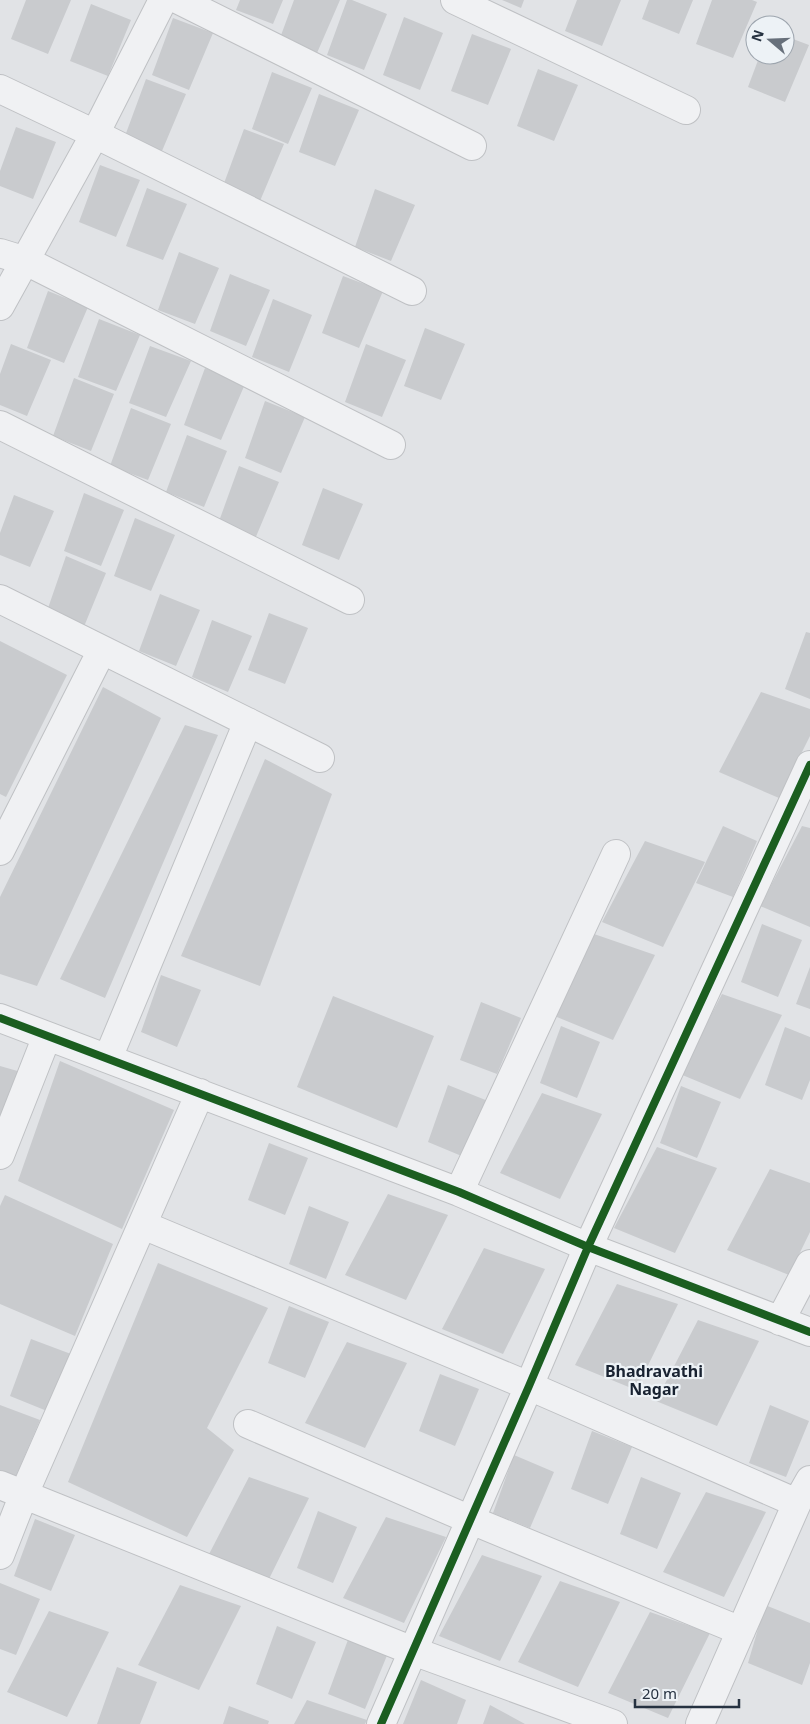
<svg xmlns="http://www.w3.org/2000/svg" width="810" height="1724" font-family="'Noto Sans',sans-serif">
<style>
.building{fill:#c9cbce}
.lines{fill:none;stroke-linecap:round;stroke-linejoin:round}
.minor-casing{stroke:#bfc1c4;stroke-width:30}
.minor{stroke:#f0f1f3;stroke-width:28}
.cycleway-casing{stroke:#edf2f6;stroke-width:11}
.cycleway{stroke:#1b5e20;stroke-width:8}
.labels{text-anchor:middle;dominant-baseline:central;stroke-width:4.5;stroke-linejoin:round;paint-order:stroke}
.neighbourhood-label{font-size:16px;font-weight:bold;fill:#182231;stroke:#edf2f6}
</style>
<rect width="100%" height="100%" fill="#e1e3e6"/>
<!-- building -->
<path class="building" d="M 26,0 L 71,0 L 48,54 L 11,39 Z
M 240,0 L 283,0 L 273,24 L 236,10 Z
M 294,0 L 340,0 L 317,53 L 280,38 Z
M 347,0 L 352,0 L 387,14 L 364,70 L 327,55 Z
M 502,0 L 524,0 L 521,8 Z
M 577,0 L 621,0 L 602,46 L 565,31 Z
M 649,0 L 693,0 L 679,34 L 642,19 Z
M 712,0 L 752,0 L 757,2 L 733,58 L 696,44 Z
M 91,4 L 131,20 L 108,76 L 70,61 Z
M 404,17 L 443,33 L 420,90 L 383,75 Z
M 173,18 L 213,33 L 189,90 L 152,75 Z
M 472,34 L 511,49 L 488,105 L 451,91 Z
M 785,36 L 809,45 L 785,102 L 748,87 L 760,55 L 785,55 Z
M 538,69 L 578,85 L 554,141 L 517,126 Z
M 272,72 L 312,88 L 288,144 L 252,129 Z
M 146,79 L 186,94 L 162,151 L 125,136 Z
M 319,94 L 359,110 L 335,166 L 299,152 Z
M 16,127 L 56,142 L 33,199 L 0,186 L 0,171 Z
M 244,129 L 284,144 L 260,201 L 223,186 Z
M 100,165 L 140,180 L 116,237 L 79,222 Z
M 147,188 L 187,204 L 163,260 L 126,246 Z
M 375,189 L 415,205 L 391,261 L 355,247 Z
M 179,252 L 219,268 L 195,324 L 158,310 Z
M 230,274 L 270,290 L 246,346 L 210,331 Z
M 343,276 L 383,291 L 359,348 L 322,333 Z
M 48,291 L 88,307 L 64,363 L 27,348 Z
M 273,299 L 312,315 L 289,372 L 252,357 Z
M 99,319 L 140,335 L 116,391 L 78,377 Z
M 425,328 L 465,344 L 441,400 L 404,386 Z
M 11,344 L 51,360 L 27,416 L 0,405 L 0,374 Z
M 366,344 L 406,360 L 382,417 L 345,402 Z
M 150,346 L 191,361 L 166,417 L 129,403 Z
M 205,368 L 245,384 L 221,440 L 184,425 Z
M 74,378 L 114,394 L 91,451 L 53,436 Z
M 265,401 L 305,417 L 281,473 L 245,458 Z
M 131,408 L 171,424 L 148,480 L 110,466 Z
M 187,435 L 227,451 L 204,507 L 166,492 Z
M 239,466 L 279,482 L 255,539 L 218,524 Z
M 323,488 L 363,504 L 339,560 L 302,545 Z
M 84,493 L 124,510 L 101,566 L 64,551 Z
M 14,495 L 54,511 L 30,567 L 0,555 L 0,533 Z
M 135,518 L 175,535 L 151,591 L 114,576 Z
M 66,556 L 106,573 L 83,629 L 46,614 Z
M 160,594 L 200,610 L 176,666 L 139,651 Z
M 269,613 L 308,628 L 285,684 L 248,670 Z
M 212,620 L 252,636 L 228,692 L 192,677 Z
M 806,632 L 810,633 L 810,699 L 785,689 Z
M 0,641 L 67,675 L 6,797 L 0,794 Z
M 103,687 L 161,718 L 37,986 L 0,974 L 0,897 Z
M 761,692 L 810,709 L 810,736 L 779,798 L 719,772 Z
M 185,725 L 218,735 L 105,998 L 60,979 Z
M 265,759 L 332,794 L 260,986 L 181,956 Z
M 723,826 L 757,841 L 733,897 L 696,883 Z
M 802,826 L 810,828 L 810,927 L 760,906 Z
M 645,841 L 705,862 L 663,947 L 602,922 Z
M 762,924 L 802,940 L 778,997 L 741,982 Z
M 594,934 L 655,955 L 613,1040 L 552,1015 Z
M 810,967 L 810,1009 L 796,1004 Z
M 161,975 L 201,990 L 177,1047 L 141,1032 Z
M 722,994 L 782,1015 L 740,1099 L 680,1074 Z
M 333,996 L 434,1036 L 397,1128 L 297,1087 Z
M 481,1002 L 521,1018 L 497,1074 L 460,1060 Z
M 561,1026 L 600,1042 L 577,1098 L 540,1083 Z
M 785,1027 L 810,1037 L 810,1080 L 802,1100 L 765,1085 Z
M 60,1061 L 174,1110 L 122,1229 L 18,1181 Z
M 0,1066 L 21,1072 L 0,1120 Z
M 448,1085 L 488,1101 L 464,1157 L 428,1142 Z
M 681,1086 L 721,1102 L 697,1158 L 660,1143 Z
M 542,1093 L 602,1114 L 560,1199 L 500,1173 Z
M 269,1143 L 308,1158 L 285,1215 L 248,1200 Z
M 657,1147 L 717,1168 L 675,1253 L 614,1228 Z
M 770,1169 L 810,1183 L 810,1232 L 789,1275 L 727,1250 Z
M 388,1194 L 448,1215 L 406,1300 L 345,1275 Z
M 5,1195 L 113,1244 L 75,1336 L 0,1304 L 0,1206 Z
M 309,1206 L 349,1222 L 326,1279 L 289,1264 Z
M 484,1248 L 545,1269 L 503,1354 L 442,1329 Z
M 158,1263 L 268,1308 L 207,1428 L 234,1450 L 187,1537 L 68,1482 Z
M 617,1284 L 678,1304 L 636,1390 L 575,1365 Z
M 289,1306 L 329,1322 L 305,1378 L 268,1363 Z
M 698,1320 L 759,1341 L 717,1426 L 656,1401 Z
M 31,1339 L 71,1354 L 47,1411 L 10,1396 Z
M 347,1342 L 407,1363 L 365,1448 L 305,1423 Z
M 440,1374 L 479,1389 L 455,1446 L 419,1431 Z
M 0,1405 L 40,1420 L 16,1476 L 0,1470 Z
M 770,1405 L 809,1421 L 786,1477 L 749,1463 Z
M 592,1431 L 632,1447 L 608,1504 L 571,1489 Z
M 514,1455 L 554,1472 L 530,1528 L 493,1513 Z
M 249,1477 L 309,1498 L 267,1583 L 207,1558 Z
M 641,1477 L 681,1493 L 657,1549 L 620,1534 Z
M 706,1492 L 766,1512 L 724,1597 L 663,1572 Z
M 318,1511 L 357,1527 L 333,1583 L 297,1568 Z
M 386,1517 L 446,1537 L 404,1623 L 343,1598 Z
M 35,1519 L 75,1535 L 51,1591 L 14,1576 Z
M 482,1555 L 542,1576 L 500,1661 L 439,1636 Z
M 560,1581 L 620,1602 L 578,1687 L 518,1662 Z
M 0,1583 L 40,1599 L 16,1655 L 0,1649 Z
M 180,1585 L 241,1606 L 199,1690 L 138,1665 Z
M 765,1605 L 810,1623 L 810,1663 L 802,1685 L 748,1663 Z
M 49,1611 L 109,1632 L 67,1717 L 7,1692 Z
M 650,1612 L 710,1633 L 668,1718 L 608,1693 Z
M 277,1626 L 316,1642 L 292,1699 L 256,1684 Z
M 349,1637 L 388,1653 L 365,1709 L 328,1694 Z
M 117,1667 L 157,1682 L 140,1724 L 97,1724 Z
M 421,1680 L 466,1700 L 457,1724 L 403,1724 Z
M 307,1700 L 367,1720 L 365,1724 L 294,1724 Z
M 490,1705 L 525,1724 L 483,1724 Z
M 229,1706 L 269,1721 L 268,1724 L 223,1724 Z"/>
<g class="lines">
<!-- minor casing -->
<g class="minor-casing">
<path id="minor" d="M 179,0 L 472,146
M 455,0 L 686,110
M 0,89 L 95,134 L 412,291
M 0,253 L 26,261 L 391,445
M 0,306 L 95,134 L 163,0
M 0,425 L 350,600
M 0,599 L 320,758
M 0,851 L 102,650
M 0,1018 L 459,1192 L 588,1247 L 810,1332
M 108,1058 L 248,722
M 0,1155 L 47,1036
M 459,1192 L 616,854
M 143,1225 L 529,1386 L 797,1503
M 780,1321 L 810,1264
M 248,1424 L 471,1520 L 741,1631
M 0,1485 L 413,1651 L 613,1724
M 0,1555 L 24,1494 L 200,1093
M 381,1724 L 529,1386 L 588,1247 L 810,765
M 700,1724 L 797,1503 L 810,1480"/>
</g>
<!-- minor -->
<use href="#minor" class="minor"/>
<!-- cycleway casing -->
<g class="cycleway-casing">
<path id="cycleway" d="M 0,1018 L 459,1192 L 588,1247 L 810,1332
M 381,1724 L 529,1386 L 588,1247 L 810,765"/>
</g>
<!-- cycleway -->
<use href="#cycleway" class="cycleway"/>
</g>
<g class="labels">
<!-- neighbourhood labels -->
<g class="neighbourhood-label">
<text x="654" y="1371">Bhadravathi<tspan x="654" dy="18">Nagar</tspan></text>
</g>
</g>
<!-- north arrow -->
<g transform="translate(770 40) rotate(289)"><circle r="24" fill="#edf2f6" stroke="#9da5ae"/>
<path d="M0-4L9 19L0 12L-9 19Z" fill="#67707b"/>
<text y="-8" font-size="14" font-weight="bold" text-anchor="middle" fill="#263241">N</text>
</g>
<!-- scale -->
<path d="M635 1699v8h104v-8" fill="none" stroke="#263241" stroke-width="2.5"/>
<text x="642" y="1699" font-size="15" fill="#263241" stroke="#edf2f6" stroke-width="4" paint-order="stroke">20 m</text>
</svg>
